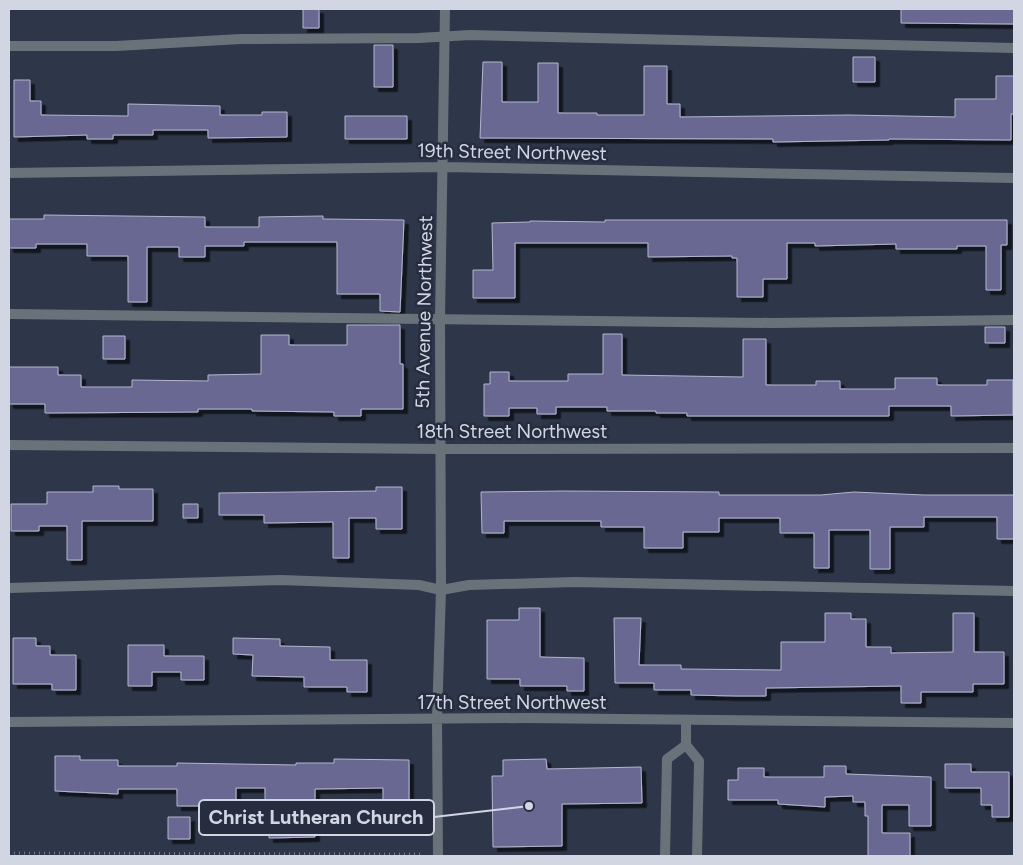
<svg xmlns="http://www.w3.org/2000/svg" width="1023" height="865" font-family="Figtree,sans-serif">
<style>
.building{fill:#696892;stroke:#b5b5cd;filter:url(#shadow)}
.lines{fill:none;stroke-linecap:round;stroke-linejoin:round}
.path{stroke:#737a8a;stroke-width:3;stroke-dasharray:1 4;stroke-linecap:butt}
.service{stroke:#6a7279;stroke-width:10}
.minor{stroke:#6a7279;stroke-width:10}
.labels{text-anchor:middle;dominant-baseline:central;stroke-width:5;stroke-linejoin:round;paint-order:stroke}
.street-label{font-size:19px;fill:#d1d6e2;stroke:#252d3e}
.leader{fill:none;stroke:#d1d6e2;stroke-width:2}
.callout-dot{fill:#d1d6e2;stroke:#252d3e;stroke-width:2}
.callout{fill:#252d3e;stroke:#d1d6e2;stroke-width:2}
.callout-label{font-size:20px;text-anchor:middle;font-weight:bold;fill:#d1d6e2}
</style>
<defs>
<filter id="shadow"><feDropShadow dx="4.5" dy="4.5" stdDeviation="0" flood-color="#0009"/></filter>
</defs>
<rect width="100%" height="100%" fill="#2e3749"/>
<!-- building -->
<path class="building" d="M 303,9 L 319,9 L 319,28 L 303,28 Z
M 901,9 L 1014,9 L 1014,24 L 901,23 Z
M 374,45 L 393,45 L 393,87 L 374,87 Z
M 853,57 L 875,57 L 875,82 L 853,82 Z
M 483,62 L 502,62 L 502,102 L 538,102 L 538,63 L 558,63 L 558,113 L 597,113 L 597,115 L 644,115 L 644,66 L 667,66 L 667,104 L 680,104 L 680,117 L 849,115 L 955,117 L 955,99 L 996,99 L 996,76 L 1014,76 L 1014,114 L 1011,114 L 1011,140 L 889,139 L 889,140 L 773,142 L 773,139 L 480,138 Z
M 14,80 L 30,80 L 30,101 L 41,101 L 41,115 L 128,116 L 128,104 L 220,106 L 220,115 L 262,115 L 262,112 L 287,112 L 287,137 L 208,138 L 208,130 L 153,130 L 153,135 L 113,135 L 113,139 L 87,139 L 87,135 L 14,137 Z
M 345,116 L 407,116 L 407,139 L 345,139 Z
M 44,215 L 205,217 L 205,227 L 259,227 L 259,217 L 323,216 L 323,219 L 404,220 L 400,312 L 380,311 L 380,294 L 337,294 L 337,242 L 244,242 L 244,246 L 205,246 L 205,257 L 179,257 L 179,247 L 147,247 L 147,302 L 128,302 L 128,256 L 87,256 L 87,244 L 36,244 L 36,248 L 9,248 L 9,219 L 44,219 Z
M 605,220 L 1007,220 L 1007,245 L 1001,245 L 1001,290 L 986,290 L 986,246 L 957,246 L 957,249 L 896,249 L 896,244 L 815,246 L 815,243 L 787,243 L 787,279 L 763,279 L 763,297 L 737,297 L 737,258 L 732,258 L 732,256 L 648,257 L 648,243 L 515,243 L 515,298 L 473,298 L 473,270 L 493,270 L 492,223 L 530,222 L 530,221 L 605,222 Z
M 347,325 L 400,325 L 400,364 L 403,364 L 403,409 L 361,409 L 361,416 L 334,416 L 334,412 L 252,411 L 252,409 L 198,409 L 198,412 L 45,413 L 45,404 L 9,404 L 9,367 L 58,367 L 58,375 L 81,375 L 81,387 L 132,387 L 132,380 L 208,381 L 208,375 L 261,374 L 261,335 L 289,335 L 289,345 L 347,345 Z
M 985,327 L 1005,327 L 1005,343 L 985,343 Z
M 603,334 L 622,334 L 622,375 L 743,377 L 743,339 L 766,339 L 766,385 L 816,385 L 816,381 L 840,381 L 840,389 L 895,389 L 895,378 L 937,378 L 937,385 L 987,385 L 987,380 L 1013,380 L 1013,415 L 951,416 L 951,406 L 889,406 L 889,416 L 687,416 L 687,413 L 656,413 L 656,411 L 607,411 L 607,407 L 556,407 L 556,414 L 537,414 L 537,408 L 509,408 L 509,416 L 484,416 L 484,384 L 490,384 L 490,372 L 509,372 L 509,381 L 568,381 L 568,374 L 603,374 Z
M 103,336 L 125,336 L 125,359 L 103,359 Z
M 93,486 L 119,486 L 119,489 L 153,489 L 153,521 L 82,521 L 82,560 L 67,560 L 67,526 L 39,526 L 39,531 L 11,531 L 11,504 L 47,504 L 47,492 L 93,492 Z
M 376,487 L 402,487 L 402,529 L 376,529 L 376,518 L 349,518 L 349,558 L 333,558 L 333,522 L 264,523 L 264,515 L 219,515 L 219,493 L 376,491 Z
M 564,491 L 719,492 L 719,495 L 821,495 L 854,492 L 924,495 L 1014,495 L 1014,539 L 997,539 L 997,517 L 924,517 L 924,527 L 890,527 L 890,569 L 870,569 L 870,530 L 829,530 L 829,568 L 814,568 L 814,533 L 780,533 L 780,518 L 719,518 L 719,532 L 683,532 L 683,548 L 644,548 L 644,527 L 601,527 L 601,521 L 504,521 L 504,533 L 482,533 L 481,492 Z
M 183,504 L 198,504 L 198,518 L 183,518 Z
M 519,608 L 540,608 L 540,657 L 584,658 L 584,691 L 567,691 L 567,686 L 520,686 L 520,679 L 487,679 L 487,620 L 519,620 Z
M 825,613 L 851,613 L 851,619 L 866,619 L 866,647 L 891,647 L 891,653 L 953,652 L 953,613 L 974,613 L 974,652 L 1004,652 L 1004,684 L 973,684 L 973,692 L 921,692 L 921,703 L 901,703 L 901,686 L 766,688 L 766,696 L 737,696 L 691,695 L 691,690 L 654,690 L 654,683 L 615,683 L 614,618 L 641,618 L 639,665 L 681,665 L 681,669 L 781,670 L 781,642 L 825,642 Z
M 13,638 L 36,638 L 36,646 L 50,646 L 50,655 L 76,655 L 76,690 L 52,690 L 52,684 L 13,684 Z
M 233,638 L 280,639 L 280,646 L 330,647 L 330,660 L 367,660 L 367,692 L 347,692 L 347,687 L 304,687 L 304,677 L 252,676 L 253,655 L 233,654 Z
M 128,645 L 164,645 L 164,656 L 204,656 L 204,680 L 181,680 L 181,672 L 152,672 L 152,686 L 128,686 Z
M 55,756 L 80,756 L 80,760 L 118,760 L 118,766 L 177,766 L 177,763 L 296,765 L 296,763 L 334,763 L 334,759 L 409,760 L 409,818 L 383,818 L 383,788 L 315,789 L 315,837 L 269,838 L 269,804 L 265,804 L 265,788 L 236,788 L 236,806 L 177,806 L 177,789 L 118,789 L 118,794 L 55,791 Z
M 546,759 L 547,769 L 641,767 L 642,803 L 562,804 L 562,846 L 493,847 L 492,776 L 503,776 L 503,760 Z
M 945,764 L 971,764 L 971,772 L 1009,772 L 1009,817 L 992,817 L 992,805 L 981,805 L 981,788 L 945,788 Z
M 824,766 L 846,766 L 846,774 L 931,777 L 931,826 L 909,826 L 909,805 L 882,805 L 882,833 L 910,833 L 910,856 L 868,856 L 868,816 L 865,816 L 865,802 L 853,802 L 853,796 L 825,797 L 825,807 L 778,804 L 778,800 L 728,800 L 728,780 L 738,780 L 738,768 L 764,768 L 764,777 L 824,777 Z
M 168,817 L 190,817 L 190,839 L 168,839 Z"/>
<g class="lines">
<!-- path -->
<path class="path" d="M 9,853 L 420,854"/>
<!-- service -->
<path class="service" d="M 9,46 L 116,46 L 241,39 L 419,38 L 470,35 L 1014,48
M 9,314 L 773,323 L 1014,320
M 9,588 L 281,580 L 419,585 L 441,590 L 469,585 L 575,582 L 1014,591
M 686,745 L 699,761 L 697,856
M 665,856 L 667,759 L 686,745 L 686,721"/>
<!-- minor -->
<path class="minor" d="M 9,173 L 443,167 L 1014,178
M 9,445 L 440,449 L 1014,448
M 9,722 L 525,718 L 1014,723
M 438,856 L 437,719 L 441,590 L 440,319 L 445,9"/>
</g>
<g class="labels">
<!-- street labels -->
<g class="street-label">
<text transform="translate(512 152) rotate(1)">19th Street Northwest</text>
<text transform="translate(424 312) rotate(-89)">5th Avenue Northwest</text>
<text x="512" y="431">18th Street Northwest</text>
<text x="512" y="702">17th Street Northwest</text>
</g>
</g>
<!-- callouts -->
<path class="leader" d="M529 806L434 817"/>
<circle class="callout-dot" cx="529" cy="806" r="5"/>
<rect class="callout" x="199" y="800" width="235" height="35" rx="5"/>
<g class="callout-label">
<text x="316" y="824">Christ Lutheran Church</text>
</g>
<!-- border -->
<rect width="1023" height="865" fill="none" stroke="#d1d6e2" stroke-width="20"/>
</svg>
